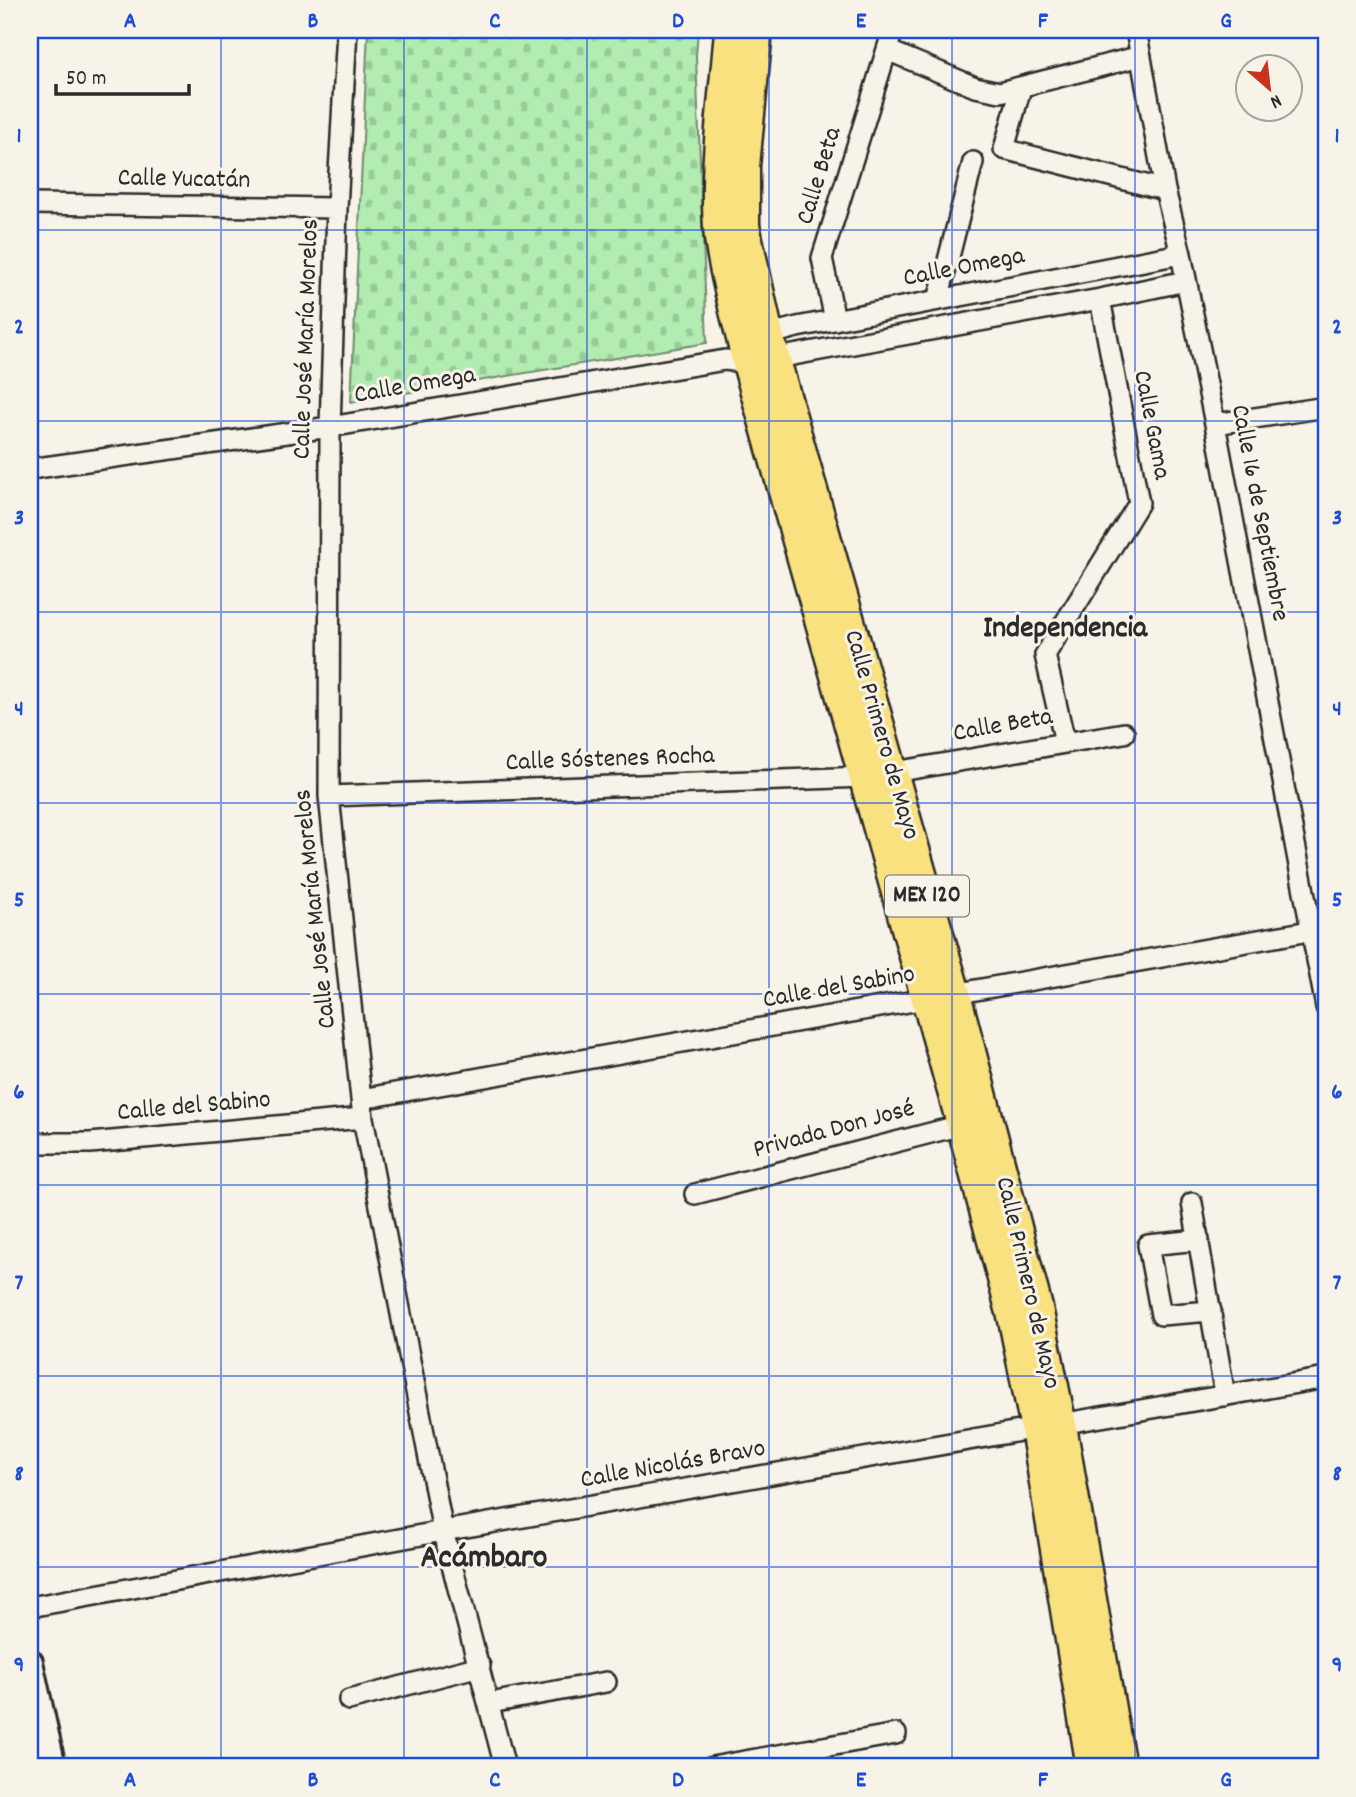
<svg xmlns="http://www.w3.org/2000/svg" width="1356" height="1797" font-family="Dekko,sans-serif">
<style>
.cemetery{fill:url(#cemetery-stones);stroke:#6e8c6e;stroke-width:2}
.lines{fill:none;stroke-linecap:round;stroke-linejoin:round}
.minor-casing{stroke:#2b2b2b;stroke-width:24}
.tertiary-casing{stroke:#2b2b2b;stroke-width:30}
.primary-casing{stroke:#2b2b2b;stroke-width:37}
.minor{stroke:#f7f3e8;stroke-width:19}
.tertiary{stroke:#f7f3e8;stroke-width:24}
.primary{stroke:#fae180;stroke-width:32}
.grid{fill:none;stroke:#1d4ed8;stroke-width:2;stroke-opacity:0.55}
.labels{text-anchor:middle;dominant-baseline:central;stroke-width:6;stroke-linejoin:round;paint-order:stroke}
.shield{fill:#f7f3e8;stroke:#686764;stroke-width:2}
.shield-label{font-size:24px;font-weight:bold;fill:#2b2b2b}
.street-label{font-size:26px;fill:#2b2b2b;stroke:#f7f3e8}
.quarter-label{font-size:30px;font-weight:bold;fill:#2b2b2b;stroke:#f7f3e8}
.district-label{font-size:33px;font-weight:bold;fill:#2b2b2b;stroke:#f7f3e8}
.neatline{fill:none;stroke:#1d4ed8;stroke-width:2.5}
.grid-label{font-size:23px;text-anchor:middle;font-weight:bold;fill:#1d4ed8}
</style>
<defs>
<pattern id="cemetery-stones" width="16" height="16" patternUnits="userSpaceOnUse" patternTransform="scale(1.75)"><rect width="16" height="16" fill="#b2ecb1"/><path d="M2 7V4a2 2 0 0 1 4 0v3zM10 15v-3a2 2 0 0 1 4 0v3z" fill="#99cb98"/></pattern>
</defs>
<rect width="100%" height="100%" fill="#f7f3e8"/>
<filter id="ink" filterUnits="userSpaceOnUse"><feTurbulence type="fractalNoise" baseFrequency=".0143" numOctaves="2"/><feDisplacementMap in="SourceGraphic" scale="14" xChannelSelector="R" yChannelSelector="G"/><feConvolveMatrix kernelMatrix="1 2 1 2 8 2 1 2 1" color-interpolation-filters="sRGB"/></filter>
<g filter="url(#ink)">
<!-- cemetery -->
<path class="cemetery" d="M 368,30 L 698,30 L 696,56 L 707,343 L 351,402 Z"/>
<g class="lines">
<!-- minor casing -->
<g class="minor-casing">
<path id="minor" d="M 347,30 L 337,208 L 330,427 L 329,796 L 363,1118 L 443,1531 L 505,1767
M 1136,30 L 1165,190 L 1181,254 L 1215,424 L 1326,1007
M 887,50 L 975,87 L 1000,92 L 1141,56
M 1021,88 L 1004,149 L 1165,190
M 30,204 L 337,208
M 938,300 L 973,162
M 835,320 L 822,258 L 893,30
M 756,338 L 797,327 L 1181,254
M 1215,424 L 1326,407
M 30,469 L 330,427 L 725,360 L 749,363 L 1100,299 L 1186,281
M 1065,742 L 1045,655 L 1139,503 L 1100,299
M 329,796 L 865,777 L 1124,733
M 361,1099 L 1326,928
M 30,1143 L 90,1143 L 363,1118
M 695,1194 L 973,1122
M 1192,1203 L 1225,1396
M 1199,1240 L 1148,1245 L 1161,1315 L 1211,1311
M 30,1607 L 443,1531 L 1326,1378
M 349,1700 L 480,1666
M 490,1703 L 606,1682
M 712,1767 L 896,1734"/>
</g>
<!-- tertiary casing -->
<g class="tertiary-casing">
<path id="tertiary" d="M 30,1662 L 53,1767"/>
</g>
<!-- primary casing -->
<g class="primary-casing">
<path id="primary" d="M 731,30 C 726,98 714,170 721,238 C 726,277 740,324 749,363 L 963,1123 L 1015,1320 L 1037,1428 L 1093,1767
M 756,30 L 743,166 L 743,226 L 767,336 L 954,994 L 1036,1308 L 1060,1426 L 1119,1767"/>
</g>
<!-- minor -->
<use href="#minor" class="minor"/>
<!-- tertiary -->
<use href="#tertiary" class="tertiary"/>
<!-- primary -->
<use href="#primary" class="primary"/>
</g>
</g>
<!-- grid -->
<path class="grid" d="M 221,30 L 221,1767M 404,30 L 404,1767M 587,30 L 587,1767M 769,30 L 769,1767M 952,30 L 952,1767M 1135,30 L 1135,1767M 30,230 L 1326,230M 30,421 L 1326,421M 30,612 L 1326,612M 30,803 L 1326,803M 30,994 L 1326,994M 30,1185 L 1326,1185M 30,1376 L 1326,1376M 30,1567 L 1326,1567"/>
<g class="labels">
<!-- shield labels -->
<rect class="shield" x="885" y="875.5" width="84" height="41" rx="5"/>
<g class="shield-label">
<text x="927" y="896">MEX 120</text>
</g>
<!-- street labels -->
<g class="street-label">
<text transform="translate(820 176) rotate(-73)">Calle Beta</text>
<text transform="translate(184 180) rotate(1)">Calle Yucatán</text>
<text transform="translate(964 268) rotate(-11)">Calle Omega</text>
<text transform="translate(307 339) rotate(-88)">Calle José María Morelos</text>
<text transform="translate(415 386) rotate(-10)">Calle Omega</text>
<text transform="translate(1151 425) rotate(79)">Calle Gama</text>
<text transform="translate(1259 513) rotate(79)">Calle 16 de Septiembre</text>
<text transform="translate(1003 726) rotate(-10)">Calle Beta</text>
<text transform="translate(881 735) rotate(74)">Calle Primero de Mayo</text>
<text transform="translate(610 760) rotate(-2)">Calle Sóstenes Rocha</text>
<text transform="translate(316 909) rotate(-96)">Calle José María Morelos</text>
<text transform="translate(839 988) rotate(-10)">Calle del Sabino</text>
<text transform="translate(194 1107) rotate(-5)">Calle del Sabino</text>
<text transform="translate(834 1130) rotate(-15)">Privada Don José</text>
<text transform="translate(1027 1283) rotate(77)">Calle Primero de Mayo</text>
<text transform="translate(673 1465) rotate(-10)">Calle Nicolás Bravo</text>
</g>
<!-- quarter labels -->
<g class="quarter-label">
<text x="1065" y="630">Independencia</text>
</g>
<!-- district labels -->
<g class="district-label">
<text x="484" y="1559">Acámbaro</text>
</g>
</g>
<!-- margin -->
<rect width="1356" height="1797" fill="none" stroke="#f7f3e8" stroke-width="77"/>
<!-- north arrow -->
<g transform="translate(1269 88) rotate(152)"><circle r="33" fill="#f7f3e8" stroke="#a5a39c" stroke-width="2"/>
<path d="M0-5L12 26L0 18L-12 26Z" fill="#c8321e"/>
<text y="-10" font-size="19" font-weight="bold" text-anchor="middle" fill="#2b2b2b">N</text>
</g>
<!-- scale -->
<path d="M56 84v10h133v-10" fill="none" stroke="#2b2b2b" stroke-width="3.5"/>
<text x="66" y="84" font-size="21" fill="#2b2b2b" stroke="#f7f3e8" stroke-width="5" paint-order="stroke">50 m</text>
<rect x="38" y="38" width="1280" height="1720" class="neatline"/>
<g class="grid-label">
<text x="130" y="27">A</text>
<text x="313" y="27">B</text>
<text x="495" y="27">C</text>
<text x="678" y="27">D</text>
<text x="861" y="27">E</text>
<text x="1043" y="27">F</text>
<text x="1226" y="27">G</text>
<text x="19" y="142">1</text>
<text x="1337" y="142">1</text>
<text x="19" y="333">2</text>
<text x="1337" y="333">2</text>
<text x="19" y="524">3</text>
<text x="1337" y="524">3</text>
<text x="19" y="715">4</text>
<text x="1337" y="715">4</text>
<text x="19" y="906">5</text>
<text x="1337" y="906">5</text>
<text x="19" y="1098">6</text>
<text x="1337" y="1098">6</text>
<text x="19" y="1289">7</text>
<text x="1337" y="1289">7</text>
<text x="19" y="1480">8</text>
<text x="1337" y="1480">8</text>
<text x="19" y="1671">9</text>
<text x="1337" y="1671">9</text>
<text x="130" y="1786">A</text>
<text x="313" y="1786">B</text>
<text x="495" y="1786">C</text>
<text x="678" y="1786">D</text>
<text x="861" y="1786">E</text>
<text x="1043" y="1786">F</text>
<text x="1226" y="1786">G</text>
</g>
</svg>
